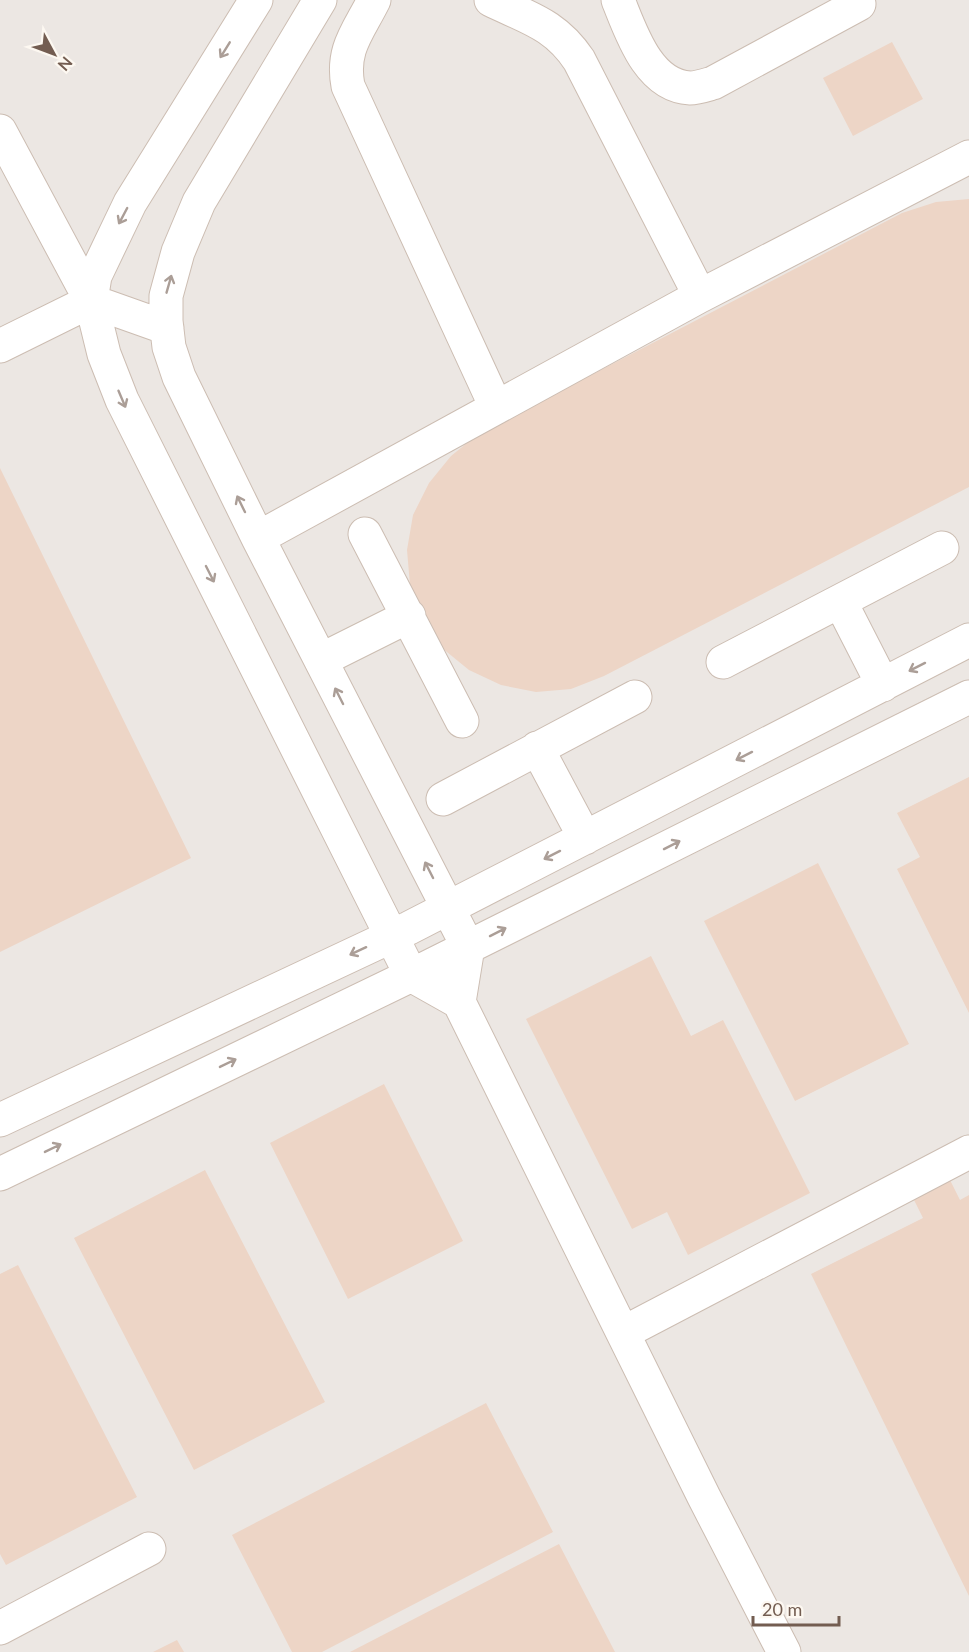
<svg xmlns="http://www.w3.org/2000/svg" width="969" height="1652" font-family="Lato,sans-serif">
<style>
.industrial{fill:#ece7e3}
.building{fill:#edd5c6}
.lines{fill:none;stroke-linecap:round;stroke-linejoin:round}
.minor-casing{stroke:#ccbdb2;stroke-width:35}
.minor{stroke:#fff;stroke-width:33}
.oneway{stroke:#ab9e97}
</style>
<rect width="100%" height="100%" fill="#faf4eb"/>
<!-- industrial -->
<path class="industrial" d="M 0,0 L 969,0 L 969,1652 L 0,1652 Z"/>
<!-- building -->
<path class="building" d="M 892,42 L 923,99 L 853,136 L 823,78 Z
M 969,199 L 969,487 L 604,676 L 571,689 L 536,692 L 501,685 L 469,670 L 442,648 L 410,585 L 407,550 L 413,515 L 429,483 L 451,456 L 477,435 L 499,423 L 902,213 L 936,202 Z
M 0,468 L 191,858 L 0,952 Z
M 969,777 L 969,1013 L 897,869 L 920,857 L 897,813 Z
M 818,863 L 909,1044 L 795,1101 L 704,921 Z
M 651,956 L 691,1036 L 723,1020 L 810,1193 L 688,1255 L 667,1212 L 632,1229 L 526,1019 Z
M 384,1084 L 463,1241 L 348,1299 L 270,1143 Z
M 205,1170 L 325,1402 L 194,1470 L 74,1238 Z
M 948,1176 L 960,1200 L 969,1195 L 969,1596 L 811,1274 L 923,1218 L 911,1194 Z
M 18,1265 L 137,1497 L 6,1565 L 0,1554 L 0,1274 Z
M 486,1403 L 553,1532 L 322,1652 L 292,1652 L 232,1535 Z
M 559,1544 L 615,1652 L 350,1652 Z
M 177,1640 L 184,1652 L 153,1652 Z"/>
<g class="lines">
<!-- minor casing -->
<g class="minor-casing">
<path id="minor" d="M 256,0 L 130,203 L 95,276 L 91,301 L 104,354 L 122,400 L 411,975 L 459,1002 L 704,1497 L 784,1652
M 320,0 L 199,202 L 178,252 L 166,296 L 166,321 L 169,347 L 179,377 L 258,538 L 468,947 L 459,1002
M 374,0 C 358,32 341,49 348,86 L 496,407
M 491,0 C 528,18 555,24 579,60 L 700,296
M 618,0 C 631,32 648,86 690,88 C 697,88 706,85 713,83 L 859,4
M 0,131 L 91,301 L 167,328
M 0,346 L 91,301
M 365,534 L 462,721
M 258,538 L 700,296 L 969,157
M 840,601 L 883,685
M 321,660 L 409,616
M 723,662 L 942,548
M 537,748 L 585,838
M 443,799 L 635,697
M 0,1120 L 409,928 L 969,640
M 0,1174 L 418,972 L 969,697
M 623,1333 L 969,1152
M 0,1628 L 149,1549"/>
</g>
<!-- minor -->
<use href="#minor" class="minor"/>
</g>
<!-- one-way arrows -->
<defs><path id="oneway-shaft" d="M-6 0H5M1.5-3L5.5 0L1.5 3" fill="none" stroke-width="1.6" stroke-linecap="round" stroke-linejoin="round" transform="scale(1.5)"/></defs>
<g class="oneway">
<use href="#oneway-shaft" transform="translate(225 50) rotate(122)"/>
<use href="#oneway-shaft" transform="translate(123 216) rotate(118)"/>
<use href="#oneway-shaft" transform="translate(169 284) rotate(-74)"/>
<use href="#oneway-shaft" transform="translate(122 399) rotate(67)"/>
<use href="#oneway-shaft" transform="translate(241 504) rotate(-116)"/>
<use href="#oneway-shaft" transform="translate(210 574) rotate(63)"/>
<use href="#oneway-shaft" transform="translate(917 667) rotate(153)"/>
<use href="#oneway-shaft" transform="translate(339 696) rotate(-117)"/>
<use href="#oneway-shaft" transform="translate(744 756) rotate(153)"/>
<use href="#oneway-shaft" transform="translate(672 845) rotate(-27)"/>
<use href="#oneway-shaft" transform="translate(552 855) rotate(153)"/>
<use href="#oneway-shaft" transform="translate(429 870) rotate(-117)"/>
<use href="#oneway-shaft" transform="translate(498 932) rotate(-27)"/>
<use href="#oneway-shaft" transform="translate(358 951) rotate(155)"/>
<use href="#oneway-shaft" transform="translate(228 1063) rotate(-26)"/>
<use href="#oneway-shaft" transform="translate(53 1148) rotate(-26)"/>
</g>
<!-- north arrow -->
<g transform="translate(54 54) rotate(131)" stroke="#fdf8f1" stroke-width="4.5" paint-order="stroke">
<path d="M0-4.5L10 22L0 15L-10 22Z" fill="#735d51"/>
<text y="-9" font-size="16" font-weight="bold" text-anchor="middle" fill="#735d51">N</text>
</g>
<!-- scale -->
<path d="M753 1616v9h86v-9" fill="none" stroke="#735d51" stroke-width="3"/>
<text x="762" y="1616" font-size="18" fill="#735d51" stroke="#fdf8f1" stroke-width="4.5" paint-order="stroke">20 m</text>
</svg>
